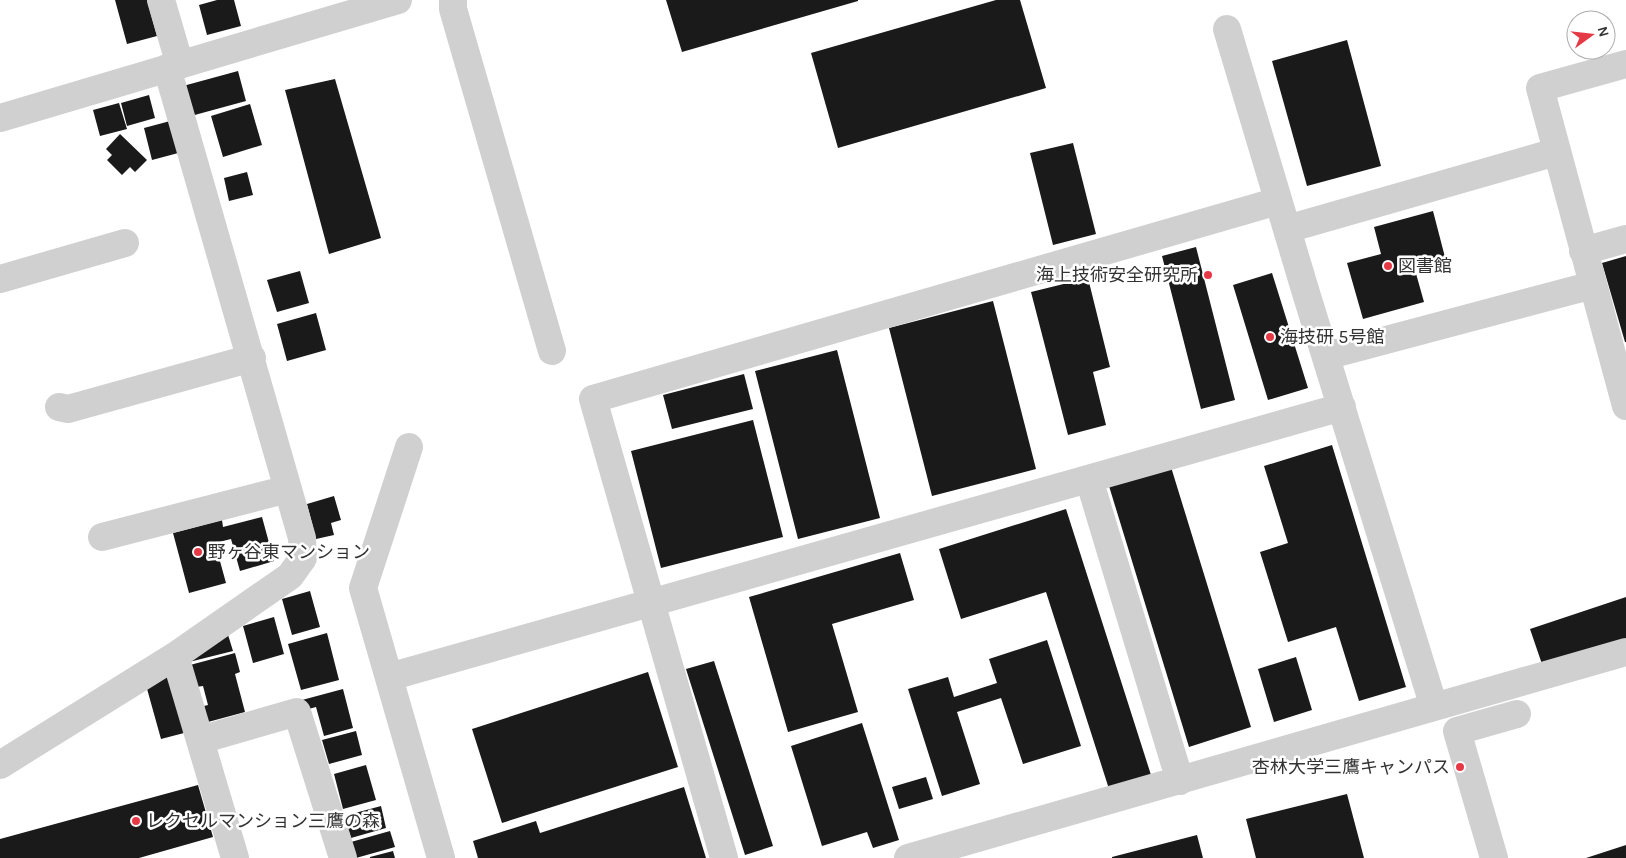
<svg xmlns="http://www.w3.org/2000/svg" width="1626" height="858" font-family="Karla,'Noto Sans JP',sans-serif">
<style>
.building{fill:#1a1a1a}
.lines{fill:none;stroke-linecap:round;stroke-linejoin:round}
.minor{stroke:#d0d0d0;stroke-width:28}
.poi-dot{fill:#e63946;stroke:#fff;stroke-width:2}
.labels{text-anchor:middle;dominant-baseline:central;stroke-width:5;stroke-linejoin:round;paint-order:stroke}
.poi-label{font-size:18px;fill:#333;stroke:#fff;text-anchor:start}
</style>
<rect width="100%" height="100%" fill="#fff"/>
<!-- building -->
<path class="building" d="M 115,0 L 147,0 L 157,36 L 127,44 Z
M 217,0 L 234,0 L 241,26 L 207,35 L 199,5 Z
M 666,0 L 858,0 L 858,1 L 682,52 Z
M 996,0 L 1020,0 L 1046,88 L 838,148 L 811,53 Z
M 1347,40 L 1381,166 L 1307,186 L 1272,61 Z
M 238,71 L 246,101 L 191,116 L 183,86 Z
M 335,79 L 381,238 L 329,254 L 285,90 Z
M 149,95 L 155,118 L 127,126 L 121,103 Z
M 119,103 L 127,129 L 100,136 L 93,110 Z
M 250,104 L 262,145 L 223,157 L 211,116 Z
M 174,120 L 182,152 L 152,160 L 144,128 Z
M 120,134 L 147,160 L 135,172 L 130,167 L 122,175 L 107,160 L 112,155 L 106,149 Z
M 1073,143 L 1096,234 L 1053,245 L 1030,153 Z
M 247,172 L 253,195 L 229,201 L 224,178 Z
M 1433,211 L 1446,261 L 1415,270 L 1424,302 L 1363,319 L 1347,263 L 1381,254 L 1374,227 Z
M 1196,247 L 1235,400 L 1201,409 L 1162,256 Z
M 1626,256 L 1626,342 L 1625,342 L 1602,263 Z
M 300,271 L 309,303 L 277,312 L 267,280 Z
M 1272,273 L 1308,388 L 1268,400 L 1233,285 Z
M 1088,278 L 1110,367 L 1093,372 L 1106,425 L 1068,435 L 1031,292 Z
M 993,301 L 1036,469 L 932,496 L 889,328 Z
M 316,313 L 326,350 L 287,361 L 277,324 Z
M 837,350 L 880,518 L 798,539 L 755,371 Z
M 744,374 L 753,409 L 672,429 L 663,395 Z
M 753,420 L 783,537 L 661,568 L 631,451 Z
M 1332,445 L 1406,687 L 1359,701 L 1336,627 L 1288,642 L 1260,552 L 1288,543 L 1264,466 Z
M 1171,467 L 1251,727 L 1189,747 L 1109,486 Z
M 334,496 L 341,520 L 331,523 L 334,535 L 316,539 L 307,504 Z
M 1066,509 L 1151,775 L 1109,789 L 1046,592 L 961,619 L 939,549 Z
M 262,517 L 274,561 L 240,571 L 231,539 L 215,543 L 226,583 L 189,593 L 173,533 L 222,520 L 223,527 Z
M 900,553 L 914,600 L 832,624 L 858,712 L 788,732 L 749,597 Z
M 310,591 L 320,627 L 292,635 L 282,599 Z
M 1626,597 L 1626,643 L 1544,670 L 1530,629 Z
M 274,617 L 284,654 L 253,663 L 243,626 Z
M 225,625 L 233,651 L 189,662 Z
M 327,633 L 339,680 L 301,690 L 288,644 Z
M 1047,640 L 1081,746 L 1023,764 L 1001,698 L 957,712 L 980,784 L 942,796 L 908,689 L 948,677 L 954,697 L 997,683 L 989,659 Z
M 235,653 L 240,672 L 235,674 L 245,712 L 208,722 L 204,706 L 208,705 L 203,686 L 196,687 L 190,665 Z
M 1296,657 L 1312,710 L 1274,722 L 1258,669 Z
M 714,661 L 773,846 L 745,855 L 686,669 Z
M 168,672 L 184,733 L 161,739 L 144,678 Z
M 648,672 L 678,767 L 502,823 L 472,729 Z
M 343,689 L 353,728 L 324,736 L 316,707 L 305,710 L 302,700 Z
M 862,723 L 899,840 L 873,848 L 867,832 L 822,846 L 791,746 Z
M 356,731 L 362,755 L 329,764 L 322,740 Z
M 366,765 L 376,800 L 343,809 L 334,774 Z
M 926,777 L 933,799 L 899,809 L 892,787 Z
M 198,785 L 213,837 L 139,858 L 0,858 L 0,839 Z
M 684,787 L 706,858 L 478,858 L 473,841 L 536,821 L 540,833 Z
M 1347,794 L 1364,858 L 1256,858 L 1246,819 Z
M 381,806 L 386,828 L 351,838 L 344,816 Z
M 390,831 L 395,847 L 356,858 L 351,842 Z
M 1197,835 L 1203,858 L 1112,858 L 1112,857 Z
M 1626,845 L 1626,858 L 1586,858 Z
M 393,851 L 395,858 L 370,858 L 370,857 Z"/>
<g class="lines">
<!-- minor -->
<path class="minor" d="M 161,0 L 180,65
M 453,0 L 453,9 L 552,351
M 1626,64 L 1540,88 L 1626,406
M 0,118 L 398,0
M 1287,229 L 1556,152
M 1583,251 L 1626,239
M 0,279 L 125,243
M 1326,356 L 1593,285
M 59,407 L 68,409 L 252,358
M 409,447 L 363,588 L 441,858
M 1089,479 L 1180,781
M 102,537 L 288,489
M 175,656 L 235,858
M 389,677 L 1342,407
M 1434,707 L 1626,652
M 200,740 L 297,712 L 343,858
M 0,765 L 175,656 L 290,576 L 303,558 L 302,538 L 167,68
M 724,858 L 593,399 L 1278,201
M 908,858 L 1434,707 L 1306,293 L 1227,29
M 1494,858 L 1457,731 L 1517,714"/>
</g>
<!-- markers -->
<g class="poi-dot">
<circle cx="1388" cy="266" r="5"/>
<circle cx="1208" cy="275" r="5"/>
<circle cx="1270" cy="337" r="5"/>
<circle cx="198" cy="552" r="5"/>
<circle cx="1460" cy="767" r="5"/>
<circle cx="136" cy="821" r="5"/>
</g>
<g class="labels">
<!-- poi labels -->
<g class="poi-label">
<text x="1398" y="266">図書館</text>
<text x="1198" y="275" text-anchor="end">海上技術安全研究所</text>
<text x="1280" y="337">海技研 5号館</text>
<text x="208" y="552">野ヶ谷東マンション</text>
<text x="1450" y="767" text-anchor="end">杏林大学三鷹キャンパス</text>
<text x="146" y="821">レクセルマンション三鷹の森</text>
</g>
</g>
<!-- north arrow -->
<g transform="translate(1591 35) rotate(75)"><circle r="24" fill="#ffffff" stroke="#adadad"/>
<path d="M0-4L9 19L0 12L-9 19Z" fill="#e63946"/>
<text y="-8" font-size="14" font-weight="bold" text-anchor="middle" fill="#333333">N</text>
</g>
</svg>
